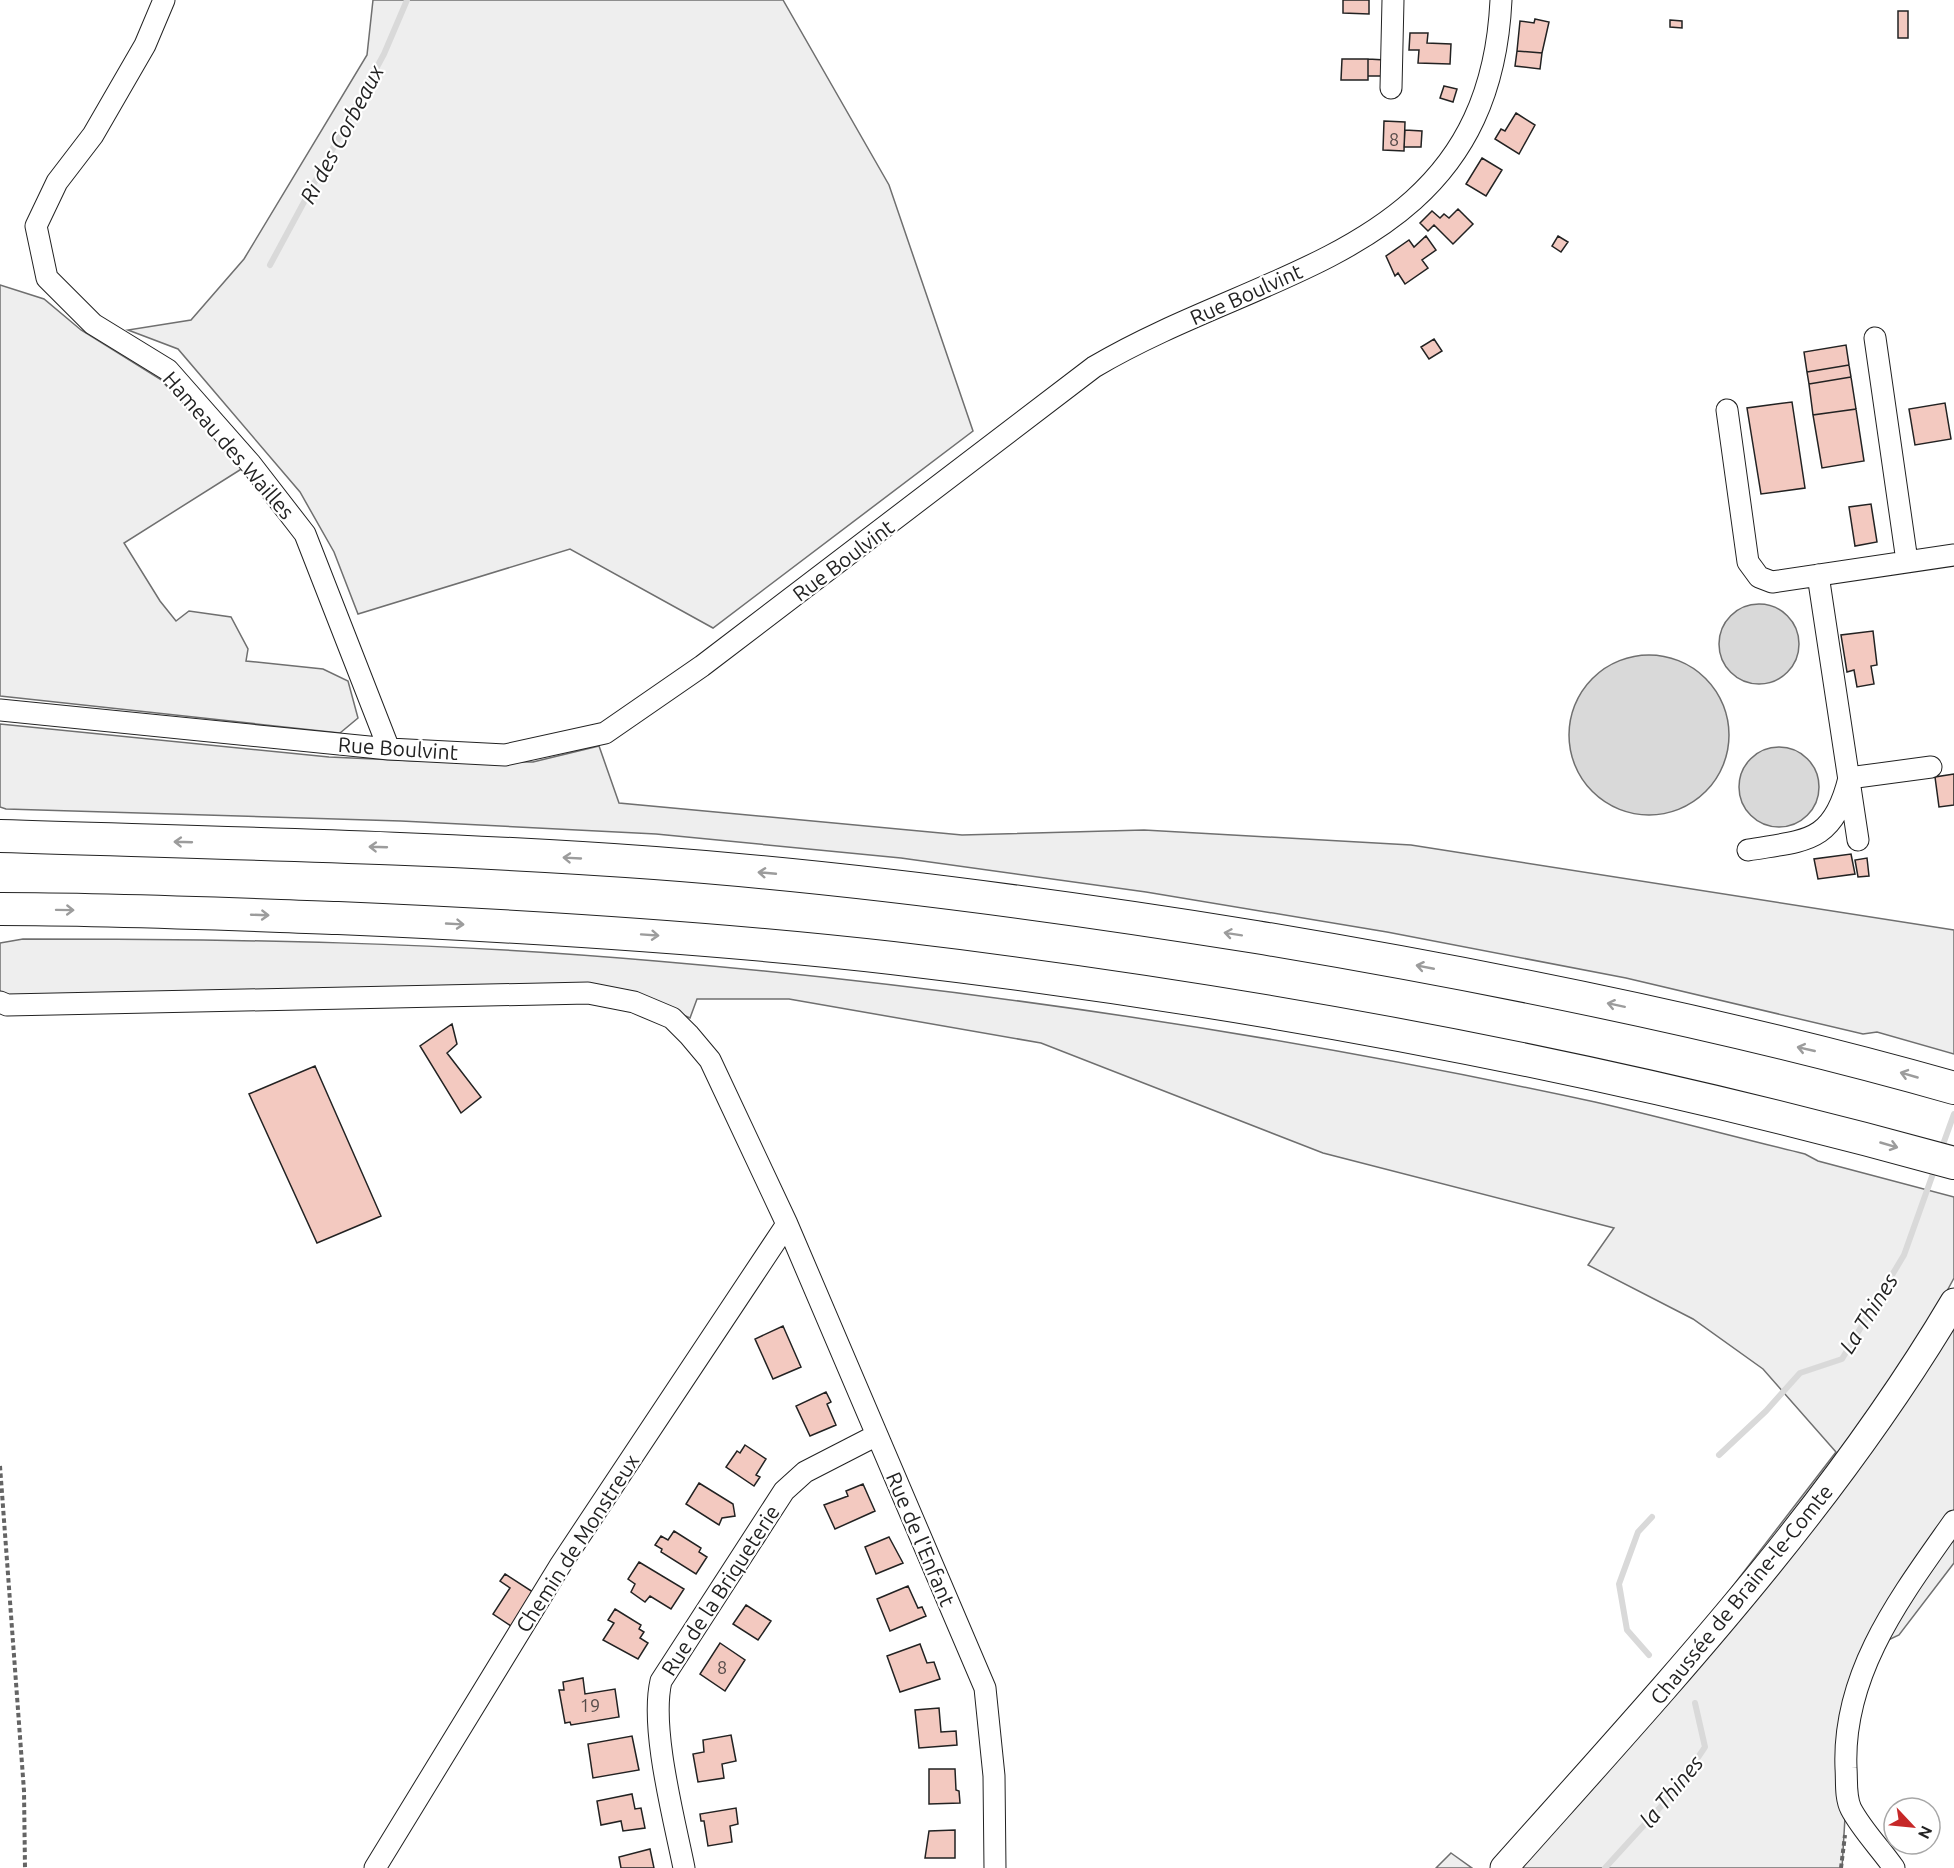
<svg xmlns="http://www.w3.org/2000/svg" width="1954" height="1868" font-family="Ubuntu,sans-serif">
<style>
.green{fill:#eee;stroke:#6f6f6f;stroke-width:1.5}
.water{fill:#d9d9d9;stroke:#6f6f6f;stroke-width:1.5}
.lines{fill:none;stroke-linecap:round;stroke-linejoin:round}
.stream{stroke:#d9d9d9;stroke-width:6}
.building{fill:#f3c9c0;stroke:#222;stroke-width:1.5}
.minor-casing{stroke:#222;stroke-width:23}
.major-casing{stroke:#222;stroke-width:29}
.highway-casing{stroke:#222;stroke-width:34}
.path{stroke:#646464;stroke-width:4;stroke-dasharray:4.5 3;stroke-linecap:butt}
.minor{stroke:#fff;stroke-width:21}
.major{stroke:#fff;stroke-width:27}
.highway{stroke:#fff;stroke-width:32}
.oneway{stroke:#9c9c9c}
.labels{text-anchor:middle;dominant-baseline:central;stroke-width:4.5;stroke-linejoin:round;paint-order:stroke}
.number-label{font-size:18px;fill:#564c4a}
.street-label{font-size:21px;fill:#222;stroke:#fff}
.water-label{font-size:22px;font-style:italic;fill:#222;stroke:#fff}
</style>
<rect width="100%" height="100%" fill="#fff"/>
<!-- green -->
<path class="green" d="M 373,0 L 783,0 L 889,185 L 973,431 L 713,628 L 570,549 L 358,614 L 334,552 L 300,492 L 178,349 L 128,330 L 191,320 L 244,259 L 367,55 Z
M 0,285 L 44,299 L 81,330 L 160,379 L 243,468 L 124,543 L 160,601 L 176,621 L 189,611 L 231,617 L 248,649 L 246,661 L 323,669 L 348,681 L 358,718 L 340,733 L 0,696 Z
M 0,724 L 329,757 L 419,761 L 533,762 L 599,746 L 619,803 L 962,835 L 1144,830 L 1411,845 L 1954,930 L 1954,1054 L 1877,1032 L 1863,1034 L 1626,978 L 1387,932 L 1146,892 L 901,858 L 656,834 L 401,821 L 6,809 L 0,807 Z
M 23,939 C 233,939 446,942 656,961 C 971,988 1285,1035 1595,1102 C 1665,1118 1735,1137 1805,1154 L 1818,1161 L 1954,1197 L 1954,1278 L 1940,1304 L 1954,1298 L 1954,1563 L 1899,1635 L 1884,1642 L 1899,1600 L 1851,1716 L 1842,1868 L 1516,1868 L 1836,1452 L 1763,1369 L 1693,1319 L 1588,1265 L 1614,1228 L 1323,1153 L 1041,1043 L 789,999 L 697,999 L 690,1018 L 627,990 L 577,987 L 45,999 L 0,994 L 0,943 Z
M 1451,1853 L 1472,1868 L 1436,1868 Z"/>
<!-- water -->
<path class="water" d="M1719 644a40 40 0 1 1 80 0a40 40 0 1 1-80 0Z
M1569 735a80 80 0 1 1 160 0a80 80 0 1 1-160 0Z
M1739 787a40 40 0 1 1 80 0a40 40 0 1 1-80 0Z"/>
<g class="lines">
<!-- stream -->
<path class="stream" d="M 270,265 L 384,54 L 407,0
M 1941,1150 L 1954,1114
M 1719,1455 L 1766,1411 L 1800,1373 L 1842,1359 L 1904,1255 L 1935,1168
M 1649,1655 L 1627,1630 L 1619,1584 L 1638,1532 L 1652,1517
M 1605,1868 L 1676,1790 L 1705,1747 L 1695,1703"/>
</g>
<!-- building -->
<path class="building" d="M 1343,0 L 1369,0 L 1369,14 L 1343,13 Z
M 1898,11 L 1908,11 L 1908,38 L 1898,38 Z
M 1535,19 L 1549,22 L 1542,53 L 1517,51 L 1520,21 L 1534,23 Z
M 1670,20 L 1682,21 L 1682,28 L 1670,27 Z
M 1410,33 L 1428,33 L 1427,43 L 1451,44 L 1450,64 L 1418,63 L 1419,50 L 1409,50 Z
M 1517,51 L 1542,53 L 1540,69 L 1515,66 Z
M 1342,59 L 1368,59 L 1368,80 L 1341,80 Z
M 1368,59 L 1385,60 L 1385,76 L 1368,76 Z
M 1444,86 L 1457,89 L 1453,102 L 1440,98 Z
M 1516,113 L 1535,125 L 1519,154 L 1495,139 L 1501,129 L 1505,131 Z
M 1384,121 L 1405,122 L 1404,151 L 1383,150 Z
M 1405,130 L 1422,131 L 1421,147 L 1404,147 Z
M 1482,158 L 1502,170 L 1486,196 L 1466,184 Z
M 1458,209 L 1473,224 L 1453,244 L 1434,225 L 1428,231 L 1420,223 L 1432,211 L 1440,218 L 1444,214 L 1449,218 Z
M 1426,236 L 1436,250 L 1422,260 L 1428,268 L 1405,284 L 1398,273 L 1395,276 L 1386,256 L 1409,240 L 1414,247 Z
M 1558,236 L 1568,242 L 1561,252 L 1552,246 Z
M 1434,339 L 1442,351 L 1429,359 L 1421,347 Z
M 1846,345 L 1849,365 L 1807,372 L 1804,352 Z
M 1849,365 L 1851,377 L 1809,384 L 1807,372 Z
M 1851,377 L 1856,409 L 1813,415 L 1809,384 Z
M 1792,402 L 1805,488 L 1761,494 L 1747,408 Z
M 1945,403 L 1951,439 L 1915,445 L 1909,409 Z
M 1856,409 L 1864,461 L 1822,468 L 1813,415 Z
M 1871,504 L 1877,542 L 1855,546 L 1849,507 Z
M 1873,631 L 1877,665 L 1871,666 L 1874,684 L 1857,687 L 1854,670 L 1847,672 L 1841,635 Z
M 1954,774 L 1954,805 L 1939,807 L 1935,777 Z
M 1851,854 L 1855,874 L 1818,879 L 1814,859 Z
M 1867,858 L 1869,876 L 1858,877 L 1855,860 Z
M 452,1024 L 457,1044 L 447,1053 L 481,1097 L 461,1113 L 420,1046 Z
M 315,1066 L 381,1216 L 317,1243 L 249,1094 Z
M 783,1326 L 801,1367 L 773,1379 L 755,1339 Z
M 826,1392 L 831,1402 L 827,1404 L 836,1425 L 810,1436 L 796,1406 Z
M 745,1445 L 766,1459 L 756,1475 L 760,1477 L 754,1486 L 726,1467 L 737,1451 L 740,1453 Z
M 699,1483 L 733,1504 L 735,1516 L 722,1518 L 719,1525 L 686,1504 Z
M 863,1484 L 875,1511 L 835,1529 L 824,1505 L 848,1496 L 846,1491 Z
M 674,1531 L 701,1548 L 699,1552 L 707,1557 L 696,1574 L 661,1552 L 662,1549 L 655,1545 L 661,1536 L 668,1540 Z
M 889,1537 L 903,1563 L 876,1574 L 865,1547 Z
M 639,1562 L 684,1589 L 671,1609 L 650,1596 L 645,1602 L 631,1592 L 635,1584 L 628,1579 Z
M 505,1574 L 536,1594 L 514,1628 L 493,1614 L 510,1588 L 500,1581 Z
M 908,1586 L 918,1608 L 922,1607 L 926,1616 L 890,1631 L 877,1599 Z
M 746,1605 L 771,1621 L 758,1640 L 733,1624 Z
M 615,1609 L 641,1625 L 639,1629 L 644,1632 L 640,1638 L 648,1643 L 638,1659 L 603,1640 L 614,1623 L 608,1620 Z
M 720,1643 L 745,1660 L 725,1691 L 700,1674 Z
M 920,1644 L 927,1663 L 934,1662 L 940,1679 L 900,1692 L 887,1656 Z
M 583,1678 L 585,1694 L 615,1689 L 619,1717 L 571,1725 L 570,1722 L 565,1723 L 559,1690 L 564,1690 L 563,1682 Z
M 939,1708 L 941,1732 L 956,1731 L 957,1745 L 919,1748 L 915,1710 Z
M 731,1735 L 736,1761 L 722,1764 L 724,1778 L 698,1782 L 693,1754 L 704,1752 L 703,1740 Z
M 632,1736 L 639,1770 L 593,1778 L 588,1744 Z
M 929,1769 L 955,1769 L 956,1790 L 959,1791 L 960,1803 L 929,1804 Z
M 632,1794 L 635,1809 L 641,1808 L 645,1828 L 623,1831 L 621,1821 L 601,1825 L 597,1801 Z
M 736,1808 L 738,1824 L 730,1826 L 732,1842 L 708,1846 L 704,1821 L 701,1821 L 700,1814 Z
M 955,1830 L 955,1858 L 925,1858 L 929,1831 Z
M 650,1849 L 654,1868 L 621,1868 L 619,1857 Z"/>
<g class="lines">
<!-- minor casing -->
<g class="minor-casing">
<path id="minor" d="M 164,0 L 145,45 L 93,135 L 57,182 L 36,226 L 47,278 L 93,324 L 168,370 L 250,463 L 305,534 L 389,749
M 1391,88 L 1393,0
M 1875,338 L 1907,561
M 1727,410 L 1748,562 L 1759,577 L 1772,582 L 1954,555
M 1818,575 L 1858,840
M 0,710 L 389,749 L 505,755 L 605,733 L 702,666 L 1094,367 C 1268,264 1489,254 1501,0
M 1748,850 C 1806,840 1833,844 1849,778 L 1931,767
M 0,1002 L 7,1005 L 588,993 L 634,1002 L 672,1018 L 689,1035 L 710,1060 L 787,1224 L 985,1688 L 994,1776 L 995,1868
M 375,1868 L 561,1564 L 787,1224
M 684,1868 C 674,1818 650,1728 661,1681 L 784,1491 L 805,1472 L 877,1435
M 1894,1868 C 1881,1849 1862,1830 1851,1809 C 1845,1797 1847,1781 1846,1768 C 1842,1672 1902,1595 1954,1521"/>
</g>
<!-- major casing -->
<g class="major-casing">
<path id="major" d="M 1504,1868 C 1664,1688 1831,1510 1954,1302"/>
</g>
<!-- highway casing -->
<g class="highway-casing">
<path id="highway" d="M 0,836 C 218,843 437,847 655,863 C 856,878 1057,905 1256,937 C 1490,976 1725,1023 1954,1088
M 0,909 C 113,909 225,914 338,918 C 523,926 708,937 892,958 C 1250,1000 1607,1067 1954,1163"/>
</g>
<!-- path -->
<path class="path" d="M 0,1466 L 24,1791 L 25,1868
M 1841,1868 L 1845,1835"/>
<!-- minor -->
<use href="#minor" class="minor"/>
<!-- major -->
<use href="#major" class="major"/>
<!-- highway -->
<use href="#highway" class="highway"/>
</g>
<!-- one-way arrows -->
<defs><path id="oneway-shaft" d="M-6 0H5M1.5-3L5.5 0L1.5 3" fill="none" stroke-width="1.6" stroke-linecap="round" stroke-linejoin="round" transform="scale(1.5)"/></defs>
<g class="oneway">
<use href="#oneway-shaft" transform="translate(183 842) rotate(-178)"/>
<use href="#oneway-shaft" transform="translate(378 847) rotate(-178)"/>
<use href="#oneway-shaft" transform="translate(572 858) rotate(-177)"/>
<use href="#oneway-shaft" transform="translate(767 873) rotate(-175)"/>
<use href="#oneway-shaft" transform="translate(65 910) rotate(1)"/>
<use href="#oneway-shaft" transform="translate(260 915) rotate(2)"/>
<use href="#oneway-shaft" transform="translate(455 924) rotate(3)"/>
<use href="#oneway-shaft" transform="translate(1233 934) rotate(-171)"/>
<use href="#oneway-shaft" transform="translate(650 935) rotate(4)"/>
<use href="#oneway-shaft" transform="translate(1425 967) rotate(-169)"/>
<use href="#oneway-shaft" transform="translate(1616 1005) rotate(-168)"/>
<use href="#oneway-shaft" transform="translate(1806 1049) rotate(-167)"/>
<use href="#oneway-shaft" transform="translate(1909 1075) rotate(-164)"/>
<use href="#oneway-shaft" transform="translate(1889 1145) rotate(16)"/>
</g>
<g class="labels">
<!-- number labels -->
<g class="number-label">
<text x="1394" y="139">8</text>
<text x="722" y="1667">8</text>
<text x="590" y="1705">19</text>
</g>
<!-- street labels -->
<g class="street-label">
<text transform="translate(1246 294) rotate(-24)">Rue Boulvint</text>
<text transform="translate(229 445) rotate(49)">Hameau des Wailles</text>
<text transform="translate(843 560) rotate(-37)">Rue Boulvint</text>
<text transform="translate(398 748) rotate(4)">Rue Boulvint</text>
<text transform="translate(921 1539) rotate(67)">Rue de l'Enfant</text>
<text transform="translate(577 1543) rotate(-57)">Chemin de Monstreux</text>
<text transform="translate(720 1590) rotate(-57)">Rue de la Briqueterie</text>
<text transform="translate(1741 1594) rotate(-51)">Chaussée de Braine-le-Comte</text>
</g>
<!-- water labels -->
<g class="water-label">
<text transform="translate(341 134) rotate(-62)">Ri des Corbeaux</text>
<text transform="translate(1868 1313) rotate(-58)">La Thines</text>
<text transform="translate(1671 1791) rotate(-51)">la Thines</text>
</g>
</g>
<!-- north arrow -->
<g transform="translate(1912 1826) rotate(116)"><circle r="28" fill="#ffffff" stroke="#a7a7a7" stroke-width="1.5"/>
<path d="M0-4.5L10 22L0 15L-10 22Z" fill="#c62828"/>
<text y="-9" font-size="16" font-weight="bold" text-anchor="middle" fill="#222222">N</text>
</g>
</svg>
